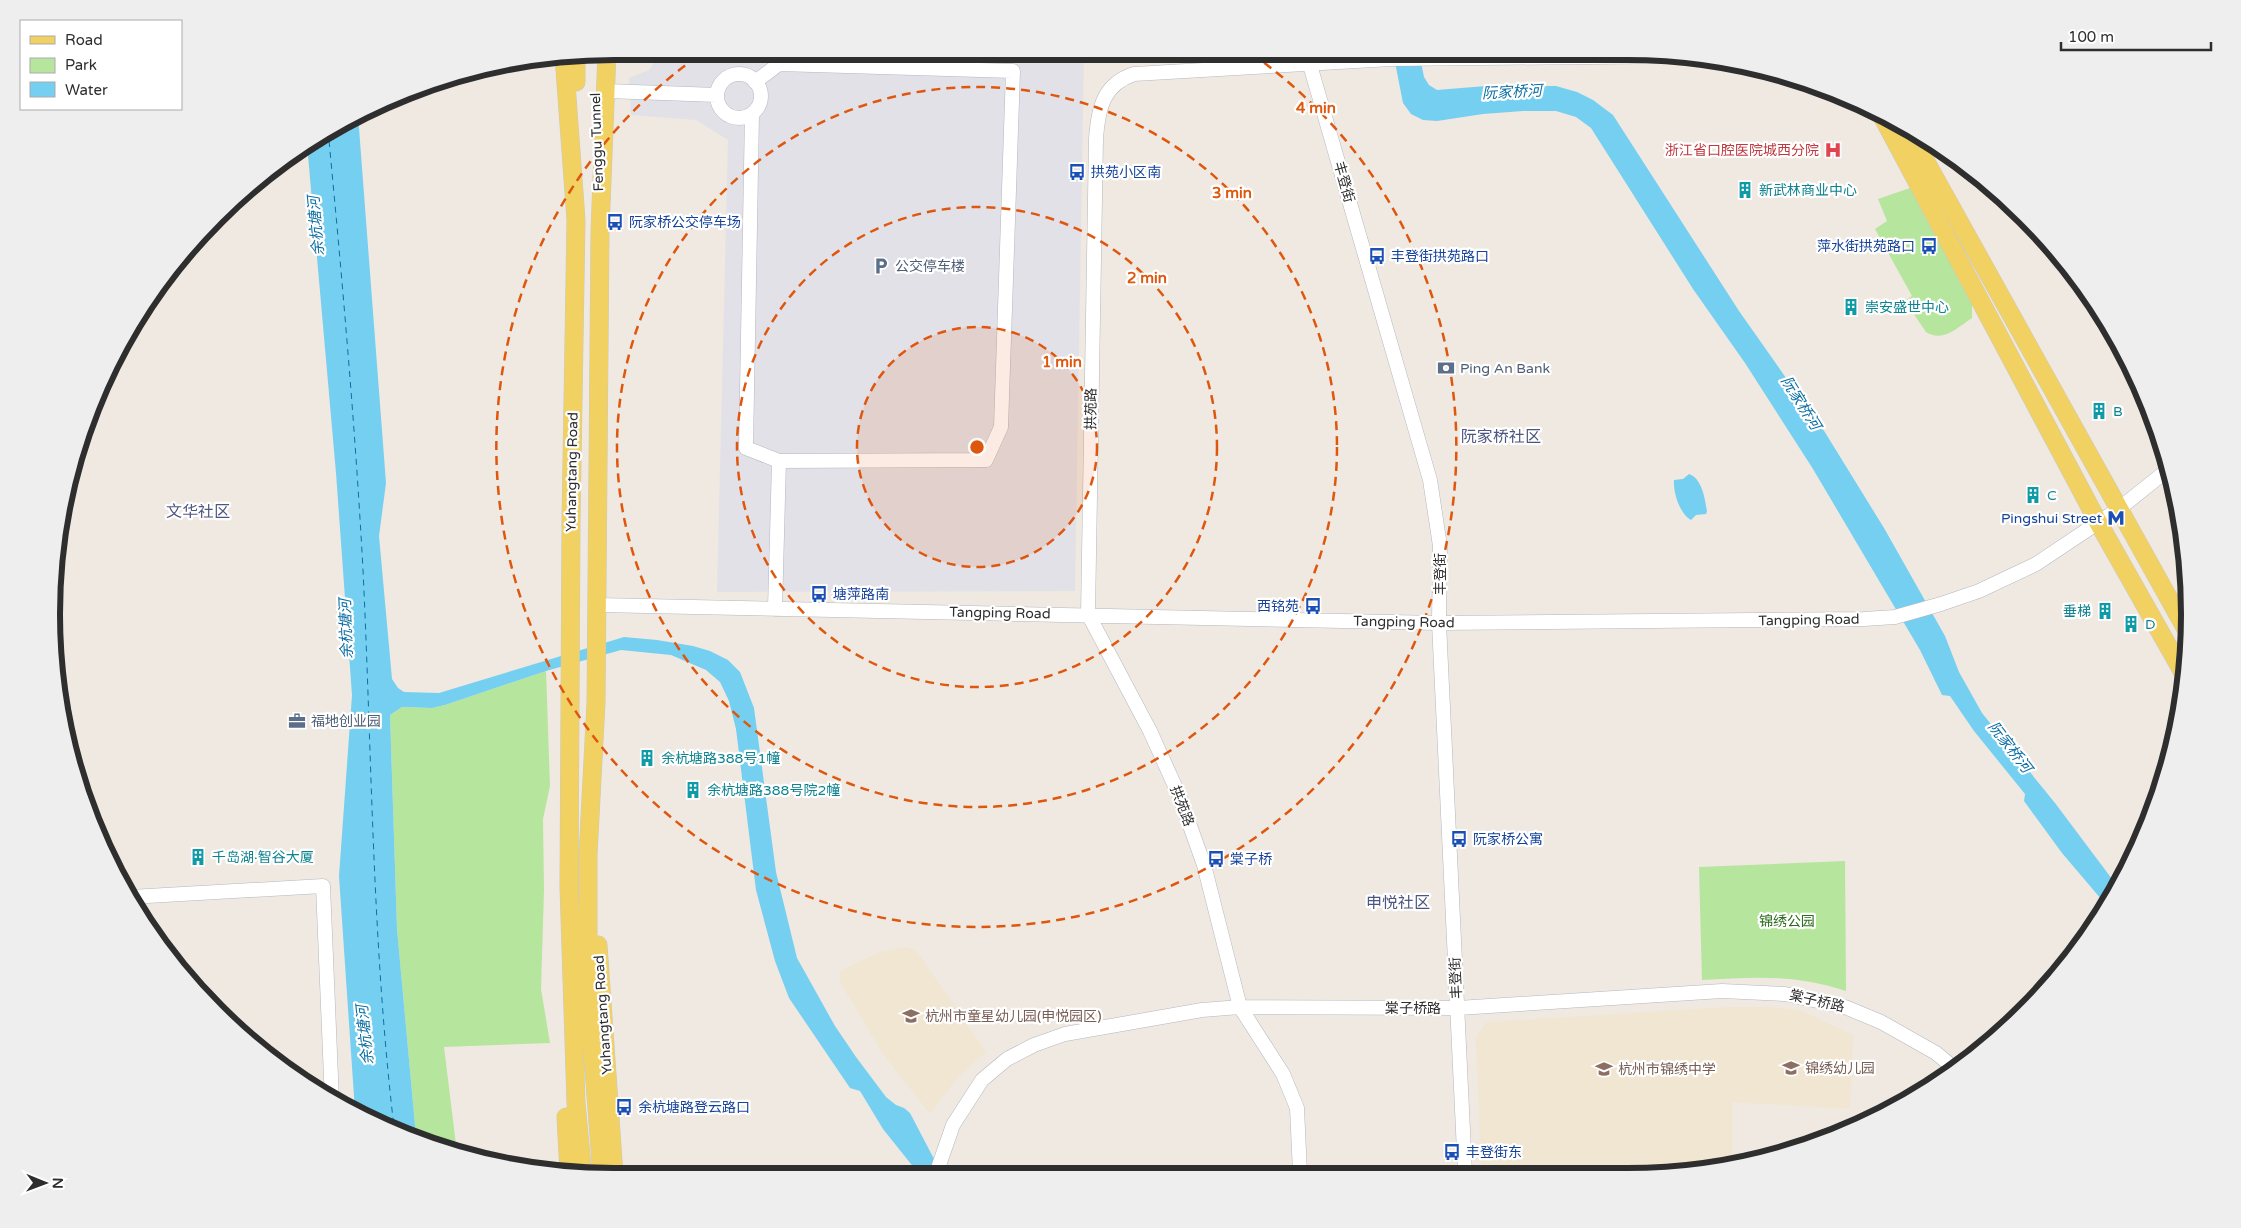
<svg xmlns="http://www.w3.org/2000/svg" width="2241" height="1228" font-family="'Varela Round','Noto Sans SC',sans-serif">
<style>
.industrial{fill:#e3e1e8}
.education{fill:#f0e6d1}
.green{fill:#b6e59e}
.water{fill:#75cff0}
.lines{fill:none;stroke-linecap:round;stroke-linejoin:round}
.ferry{stroke:#0d6fa3;stroke-width:1;stroke-dasharray:6 5;stroke-linecap:butt}
.minor-casing{stroke:#b4b7c1;stroke-width:15}
.major-casing{stroke:#c9c9c9;stroke-width:19}
.minor{stroke:#fff;stroke-width:14}
.major{stroke:#f2d163;stroke-width:18}
.ring{fill:none;stroke:#df570e;stroke-width:2.5;stroke-dasharray:9 6}
.labels{text-anchor:middle;dominant-baseline:central;stroke-width:4.5;stroke-linejoin:round;paint-order:stroke}
.street-label{font-size:14px;fill:#2e2e2e;stroke:#fff}
.health-label{font-size:14px;fill:#be3a42;stroke:#fff;text-anchor:end}
.transit-label{font-size:14px;fill:#164399;stroke:#fff;text-anchor:start}
.culture-label{font-size:14px;fill:#0d838f;stroke:#fff;text-anchor:start}
.service-label{font-size:14px;fill:#4e5e75;stroke:#fff;text-anchor:start}
.park-label{font-size:14px;fill:#2c6e1b;stroke:#fff}
.education-label{font-size:14px;fill:#785e54;stroke:#fff;text-anchor:start}
.water-label{font-size:15px;font-style:italic;fill:#0d6fa3;stroke:#fff}
.quarter-label{font-size:16px;fill:#4d5680;stroke:#fff}
.rim{fill:none;stroke:#2e2e2e;stroke-width:6}
.centre{fill:#df570e;stroke:#fff;stroke-width:2.5}
.ring-label{font-size:15px;text-anchor:middle;font-weight:bold;fill:#df570e;stroke:#fff;stroke-width:4.5;stroke-linejoin:round;paint-order:stroke}
</style>
<rect width="100%" height="100%" fill="#efe9e1"/>
<!-- industrial -->
<path class="industrial" d="M 662,51 L 1084,52 L 1075,591 L 717,592 L 728,140 L 696,120 L 631,115 L 629,78 L 649,70 Z"/>
<!-- education -->
<path class="education" d="M 904,947 L 916,950 L 986,1052 L 957,1078 L 930,1114 L 881,1051 L 840,982 L 840,971 L 882,951 Z
M 1729,1007 L 1767,1007 L 1802,1011 L 1853,1035 L 1850,1109 L 1732,1102 L 1732,1164 L 1705,1171 L 1481,1164 L 1476,1036 L 1487,1022 Z"/>
<!-- green -->
<path class="green" d="M 1910,188 L 1972,304 L 1972,318 C 1958,327 1943,343 1926,332 L 1905,301 L 1912,296 L 1875,229 L 1887,221 L 1878,199 Z
M 546,671 L 550,786 L 543,819 L 544,890 L 541,989 L 550,1043 L 444,1047 L 457,1153 L 416,1136 L 397,929 L 390,715 L 402,707 L 432,708 L 445,705 Z
M 1845,861 L 1846,991 C 1794,974 1756,977 1702,980 L 1699,867 Z"/>
<!-- water -->
<path class="water" d="M 1393,52 L 1419,52 L 1424,77 L 1429,85 L 1437,90 L 1486,86 L 1556,86 L 1577,92 L 1593,100 L 1613,115 L 1739,311 L 1798,395 L 1818,421 L 1884,528 L 1945,636 L 1959,672 L 1982,713 L 2055,803 L 2118,887 L 2107,906 L 2062,853 L 2024,801 L 2025,794 L 1974,731 L 1950,696 L 1942,695 L 1920,650 L 1813,469 L 1745,363 L 1693,289 L 1591,128 L 1576,117 L 1556,111 L 1523,111 L 1483,114 L 1437,121 L 1423,120 L 1411,114 L 1403,103 Z
M 358,115 L 386,483 L 379,536 L 392,679 L 398,688 L 404,692 L 439,693 L 624,637 L 657,640 L 693,646 L 710,651 L 728,660 L 740,672 L 754,708 L 776,872 L 797,958 L 835,1026 L 856,1057 L 886,1097 L 896,1105 L 904,1108 L 910,1113 L 933,1157 L 945,1174 L 919,1174 L 883,1129 L 860,1091 L 850,1088 L 789,998 L 775,961 L 756,890 L 736,729 L 729,701 L 720,682 L 706,670 L 671,655 L 621,650 L 546,671 L 445,705 L 432,708 L 402,707 L 390,715 L 397,929 L 416,1136 L 355,1111 L 339,876 L 352,695 L 336,473 L 307,144 L 333,127 Z
M 1689,474 C 1702,478 1705,499 1707,511 L 1706,514 L 1696,515 L 1691,520 C 1680,514 1673,493 1674,480 L 1683,479 Z"/>
<g class="lines">
<!-- ferry -->
<path class="ferry" d="M 328,130 C 342,277 355,423 363,570 C 372,756 372,942 394,1127"/>
<!-- minor casing -->
<g class="minor-casing">
<path id="minor" d="M 1309,52 L 1310,65 L 1430,480 L 1440,546 L 1439,623 L 1465,1173
M717 96a22 22 0 1 1 44 0a22 22 0 1 1-44 0Z
M 607,91 L 717,95
M 752,114 L 746,448 L 779,461 L 986,460 L 1001,427 L 1013,71 L 779,64 L 755,82
M 598,605 L 1439,623 L 1864,619 L 1895,617 L 1941,604 L 1979,591 L 2036,564 L 2120,508 L 2170,468
M 775,609 L 779,461
M 130,897 L 323,886 L 332,1101
M 1300,1173 L 1297,1108 L 1283,1074 L 1240,1007 L 1204,865 L 1179,795 L 1150,731 L 1088,614 L 1096,139 C 1098,109 1103,84 1134,74 L 1391,59 L 1683,56
M 936,1174 L 953,1125 L 982,1080 L 1007,1059 L 1034,1045 L 1065,1034 L 1202,1010 L 1240,1007 L 1458,1008 L 1722,991 L 1785,994 L 1845,1007 L 1881,1022 L 1936,1053 L 1955,1069"/>
</g>
<!-- major casing -->
<g class="major-casing">
<path id="major" d="M 564,56 L 576,220 L 571,521 L 569,887 L 576,1103 L 583,1176
M 576,82 L 576,55
M 1882,116 L 2098,522 L 2185,676
M 1906,126 L 2187,631
M 598,945 L 614,1175
M 566,1117 L 569,1174
M 602,1175 L 588,991 L 588,855 L 596,703 L 600,231 L 607,52"/>
</g>
<!-- minor -->
<use href="#minor" class="minor"/>
<!-- major -->
<use href="#major" class="major"/>
</g>
<!-- distance rings -->
<circle cx="977" cy="447" r="120" fill="#df570e" fill-opacity=".12"/>
<g class="ring">
<circle cx="977" cy="447" r="120"/>
<circle cx="977" cy="447" r="240"/>
<circle cx="977" cy="447" r="360"/>
<path d="M1252 54A480 480 0 1 1 705 51"/>
</g>
<!-- icons -->
<defs>
<g id="hospital-bare" transform="scale(1.35)"><path d="M-5-5h3v3.5h4V-5h3V5h-3V1.5h-4V5h-3Z" fill="#e0444e" stroke="#fff" stroke-width="2.5" paint-order="stroke"/></g>
<g id="bus-bare" transform="scale(1.35)"><path d="M-5-6H5V4H4V6H2V4H-2V6H-4V4H-5ZM-3.5-4V0h7V-4ZM-3.5 1.2v1.5H-2V1.2ZM2 1.2v1.5H3.5V1.2Z" fill="#1a4fb4" stroke="#fff" stroke-width="2.5" paint-order="stroke"/></g>
<g id="building-bare" transform="scale(1.35)"><path d="M-4-6H4V6H1V3H-1V6H-4ZM-2.5-4.3h1.7v1.8h-1.7ZM.8-4.3h1.7v1.8H.8ZM-2.5-1h1.7V.8h-1.7ZM.8-1h1.7V.8H.8Z" fill="#0f9aa8" stroke="#fff" stroke-width="2.5" paint-order="stroke"/></g>
<g id="parking-bare" transform="scale(1.35)"><path d="M-3.5-5.5H1a3.5 3.5 0 0 1 0 7H-1V5.5H-3.5ZM-1-3.4V-.6H.8a1.4 1.4 0 0 0 0-2.8Z" fill="#5c6f8a" stroke="#fff" stroke-width="2.5" paint-order="stroke"/></g>
<g id="bank-bare" transform="scale(1.35)"><path d="M-6-4H6V4H-6ZM0-2.3a2.3 2.3 0 1 0 0 4.6a2.3 2.3 0 1 0 0-4.6Z" fill="#5c6f8a" stroke="#fff" stroke-width="2.5" paint-order="stroke"/></g>
<g id="metro-bare" transform="scale(1.35)"><path d="M-5.5 5V-5H-3L0 0L3-5H5.5V5H3V-.5L0 4L-3-.5V5Z" fill="#1a4fb4" stroke="#fff" stroke-width="2.5" paint-order="stroke"/></g>
<g id="office-bare" transform="scale(1.35)"><path d="M-6-3h4V-5.5h4V-3h4V5H-6ZM-1-4.5V-3h2v-1.5ZM-6 0V1H6V0Z" fill="#5c6f8a" stroke="#fff" stroke-width="2.5" paint-order="stroke"/></g>
<g id="school-bare" transform="scale(1.35)"><path d="M0-5L7-2L0 1L-7-2ZM-4 1L0 2.5L4 1V4Q0 6-4 4Z" fill="#8d6e63" stroke="#fff" stroke-width="2.5" paint-order="stroke"/></g>
</defs>
<g fill-rule="evenodd">
<use href="#hospital-bare" x="1833" y="150"/>
<use href="#bus-bare" x="1077" y="172"/>
<use href="#building-bare" x="1745" y="190"/>
<use href="#bus-bare" x="615" y="222"/>
<use href="#bus-bare" x="1929" y="246"/>
<use href="#bus-bare" x="1377" y="256"/>
<use href="#parking-bare" x="881" y="266"/>
<use href="#building-bare" x="1851" y="307"/>
<use href="#bank-bare" x="1446" y="368"/>
<use href="#building-bare" x="2099" y="411"/>
<use href="#building-bare" x="2033" y="495"/>
<use href="#metro-bare" x="2116" y="518"/>
<use href="#bus-bare" x="819" y="594"/>
<use href="#bus-bare" x="1313" y="606"/>
<use href="#building-bare" x="2105" y="611"/>
<use href="#building-bare" x="2131" y="624"/>
<use href="#office-bare" x="297" y="721"/>
<use href="#building-bare" x="647" y="758"/>
<use href="#building-bare" x="693" y="790"/>
<use href="#bus-bare" x="1459" y="839"/>
<use href="#building-bare" x="198" y="857"/>
<use href="#bus-bare" x="1216" y="859"/>
<use href="#school-bare" x="911" y="1016"/>
<use href="#school-bare" x="1791" y="1068"/>
<use href="#school-bare" x="1604" y="1069"/>
<use href="#bus-bare" x="624" y="1107"/>
<use href="#bus-bare" x="1452" y="1152"/>
</g>
<g class="labels">
<!-- street labels -->
<g class="street-label">
<text transform="translate(597 142) rotate(-92)">Fenggu Tunnel</text>
<text transform="translate(1344 182) rotate(74)">丰登街</text>
<text transform="translate(1091 409) rotate(-89)">拱苑路</text>
<text transform="translate(572 472) rotate(-89)">Yuhangtang Road</text>
<text transform="translate(1440 574) rotate(-90)">丰登街</text>
<text transform="translate(1000 613) rotate(1)">Tangping Road</text>
<text transform="translate(1809 620) rotate(-1)">Tangping Road</text>
<text transform="translate(1404 622) rotate(1)">Tangping Road</text>
<text transform="translate(1182 806) rotate(69)">拱苑路</text>
<text transform="translate(1456 978) rotate(-93)">丰登街</text>
<text transform="translate(1817 1001) rotate(13)">棠子桥路</text>
<text x="1413" y="1008">棠子桥路</text>
<text transform="translate(603 1015) rotate(-94)">Yuhangtang Road</text>
</g>
<!-- health labels -->
<g class="health-label">
<text x="1819" y="150">浙江省口腔医院城西分院</text>
</g>
<!-- transit labels -->
<g class="transit-label">
<text x="1091" y="172">拱苑小区南</text>
<text x="629" y="222">阮家桥公交停车场</text>
<text x="1915" y="246" text-anchor="end">萍水街拱苑路口</text>
<text x="1391" y="256">丰登街拱苑路口</text>
<text x="2102" y="518" text-anchor="end">Pingshui Street</text>
<text x="833" y="594">塘萍路南</text>
<text x="1299" y="606" text-anchor="end">西铭苑</text>
<text x="1473" y="839">阮家桥公寓</text>
<text x="1230" y="859">棠子桥</text>
<text x="638" y="1107">余杭塘路登云路口</text>
<text x="1466" y="1152">丰登街东</text>
</g>
<!-- culture labels -->
<g class="culture-label">
<text x="1759" y="190">新武林商业中心</text>
<text x="1865" y="307">崇安盛世中心</text>
<text x="2113" y="411">B</text>
<text x="2047" y="495">C</text>
<text x="2091" y="611" text-anchor="end">垂梯</text>
<text x="2145" y="624">D</text>
<text x="661" y="758">余杭塘路388号1幢</text>
<text x="707" y="790">余杭塘路388号院2幢</text>
<text x="212" y="857">千岛湖·智谷大厦</text>
</g>
<!-- service labels -->
<g class="service-label">
<text x="895" y="266">公交停车楼</text>
<text x="1460" y="368">Ping An Bank</text>
<text x="311" y="721">福地创业园</text>
</g>
<!-- park labels -->
<g class="park-label">
<text x="1787" y="921">锦绣公园</text>
</g>
<!-- education labels -->
<g class="education-label">
<text x="925" y="1016">杭州市童星幼儿园(申悦园区)</text>
<text x="1805" y="1068">锦绣幼儿园</text>
<text x="1618" y="1069">杭州市锦绣中学</text>
</g>
<!-- water labels -->
<g class="water-label">
<text transform="translate(1512 92) rotate(-3)">阮家桥河</text>
<text transform="translate(316 226) rotate(-95)">余杭塘河</text>
<text transform="translate(1801 403) rotate(58)">阮家桥河</text>
<text transform="translate(346 629) rotate(-92)">余杭塘河</text>
<text transform="translate(2010 747) rotate(52)">阮家桥河</text>
<text transform="translate(365 1035) rotate(-96)">余杭塘河</text>
</g>
<!-- quarter labels -->
<g class="quarter-label">
<text x="1501" y="437">阮家桥社区</text>
<text x="198" y="512">文华社区</text>
<text x="1398" y="903">申悦社区</text>
</g>
</g>
<!-- crop -->
<path d="M0 0H2241V1228H0ZM614 60H1627A554 554 0 0 1 2181 614V614A554 554 0 0 1 1627 1168H614A554 554 0 0 1 60 614V614A554 554 0 0 1 614 60Z" fill="#eee" fill-rule="evenodd"/>
<path class="rim" d="M614 60H1627A554 554 0 0 1 2181 614V614A554 554 0 0 1 1627 1168H614A554 554 0 0 1 60 614V614A554 554 0 0 1 614 60Z"/>
<circle cx="977" cy="447" r="8" class="centre"/>
<g class="ring-label">
<text x="1316" y="113">4 min</text>
<text x="1232" y="198">3 min</text>
<text x="1147" y="283">2 min</text>
<text x="1062" y="367">1 min</text>
</g>
<!-- legend -->
<rect x="20" y="20" width="162" height="90" fill="#ffffff" stroke="#ababab"/>
<rect x="30" y="36" width="25" height="8" fill="#f2d163" stroke="#ababab"/>
<text x="65" y="45" font-size="15" fill="#2e2e2e">Road</text>
<rect x="30" y="58" width="25" height="15" fill="#b6e59e" stroke="#ababab"/>
<text x="65" y="70" font-size="15" fill="#2e2e2e">Park</text>
<rect x="30" y="82" width="25" height="15" fill="#75cff0" stroke="#ababab"/>
<text x="65" y="95" font-size="15" fill="#2e2e2e">Water</text>
<!-- north arrow -->
<g transform="translate(45 1183) rotate(91)" stroke="#ffffff" stroke-width="4" paint-order="stroke">
<path d="M0-4L9 19L0 12L-9 19Z" fill="#2e2e2e"/>
<text y="-8" font-size="14" font-weight="bold" text-anchor="middle" fill="#2e2e2e">N</text>
</g>
<!-- scale -->
<path d="M2061 42v8h150v-8" fill="none" stroke="#2e2e2e" stroke-width="2.5"/>
<text x="2068" y="42" font-size="15" fill="#2e2e2e" stroke="#ffffff" stroke-width="4" paint-order="stroke">100 m</text>
</svg>
